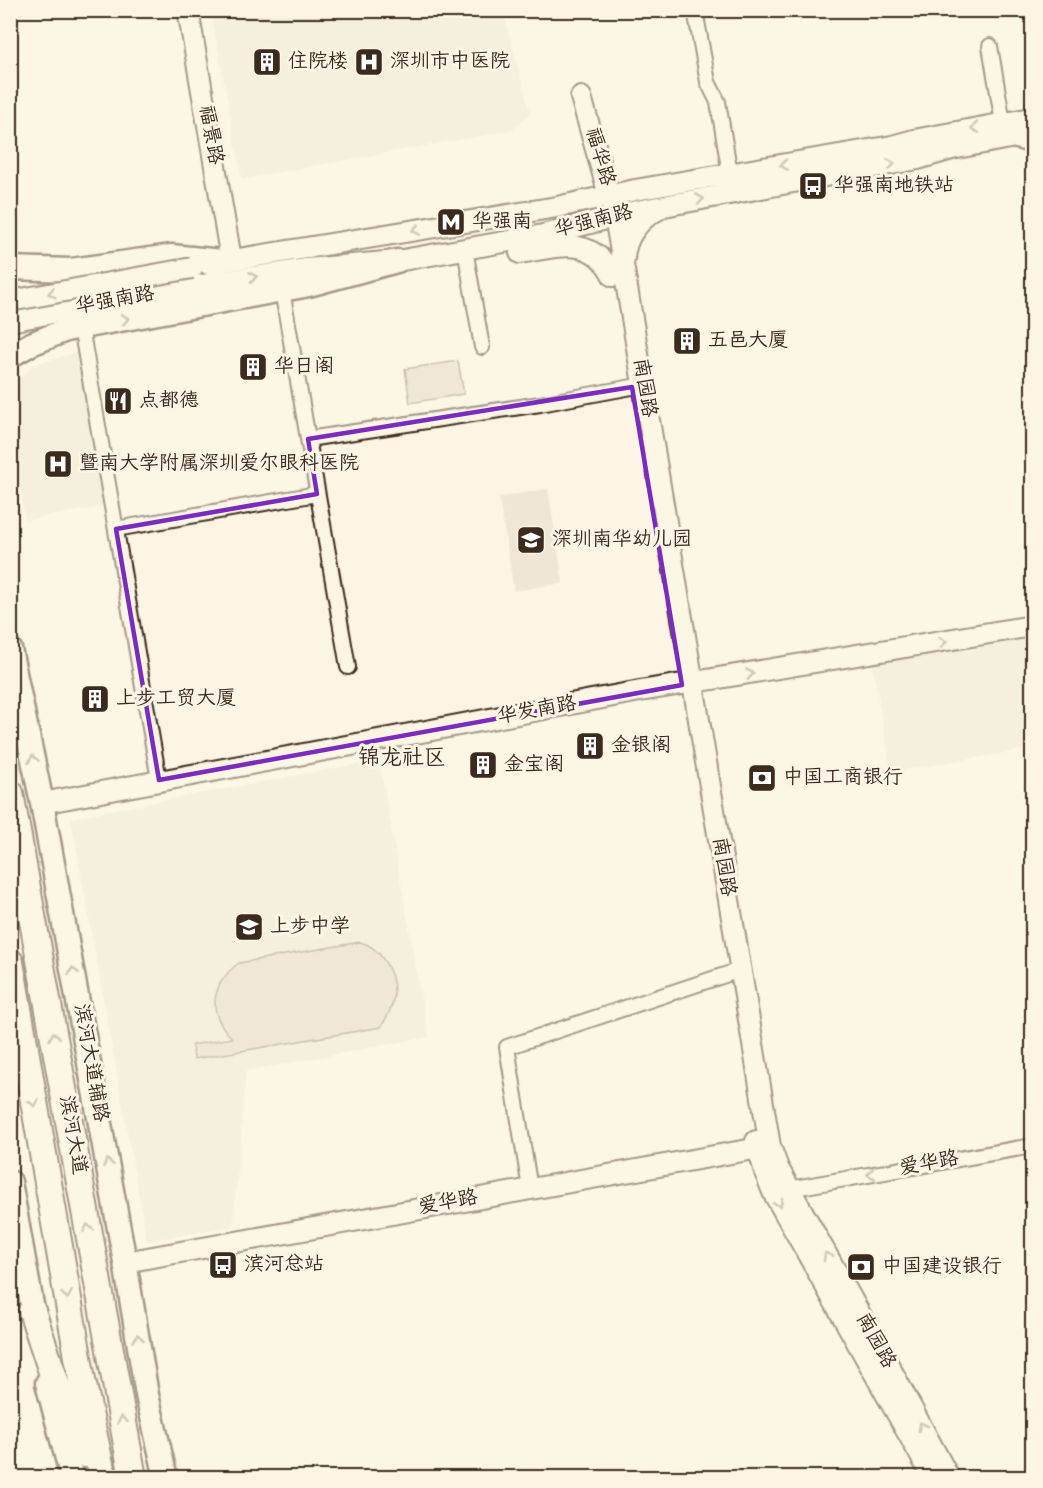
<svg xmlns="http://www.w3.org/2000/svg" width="1043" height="1488" font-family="'Indie Flower','LXGW WenKai TC',sans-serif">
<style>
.built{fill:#eee6d6}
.green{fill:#e0d8c8;stroke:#8e8173;stroke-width:1.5}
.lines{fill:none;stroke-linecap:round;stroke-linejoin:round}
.street-casing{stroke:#3b2a1e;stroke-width:18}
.secondary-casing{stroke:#3b2a1e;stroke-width:24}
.primary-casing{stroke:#3b2a1e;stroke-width:27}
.highway-casing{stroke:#3b2a1e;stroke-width:30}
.street{stroke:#fcf5e5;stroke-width:14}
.secondary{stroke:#fcf5e5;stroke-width:20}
.primary{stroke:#fcf5e5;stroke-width:22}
.highway{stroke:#fcf5e5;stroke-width:26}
.secondary-bridge-casing{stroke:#3b2a1e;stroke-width:24;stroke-linecap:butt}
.secondary-bridge{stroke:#fcf5e5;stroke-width:20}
.oneway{stroke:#9c9082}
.marked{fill:none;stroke:#7b2cbf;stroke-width:4.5;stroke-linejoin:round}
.labels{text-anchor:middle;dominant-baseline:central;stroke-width:6;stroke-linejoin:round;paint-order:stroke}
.poi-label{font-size:20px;fill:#3b2a1e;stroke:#fcf5e5;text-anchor:start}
.street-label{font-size:20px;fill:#3b2a1e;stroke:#fcf5e5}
.quarter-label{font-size:22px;fill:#3b2a1e;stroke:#fcf5e5}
</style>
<rect width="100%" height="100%" fill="#fcf5e5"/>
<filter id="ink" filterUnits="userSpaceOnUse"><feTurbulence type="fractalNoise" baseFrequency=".0167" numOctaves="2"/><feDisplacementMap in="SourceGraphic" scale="12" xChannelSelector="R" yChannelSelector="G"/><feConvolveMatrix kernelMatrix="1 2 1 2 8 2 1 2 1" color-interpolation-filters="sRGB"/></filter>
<g filter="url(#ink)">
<!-- built -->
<path class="built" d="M 211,11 L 503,11 L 530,113 L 512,130 L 242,179 Z
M 81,351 L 106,506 L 25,520 L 11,422 L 10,390 L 33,365 Z
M 548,489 L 563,583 L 514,591 L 499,497 Z
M 1032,632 L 1032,748 L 891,772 L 872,660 Z
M 379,760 L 428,1037 L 246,1071 L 233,1226 L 147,1241 L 71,818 Z"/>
<!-- green -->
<path class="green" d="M 458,361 L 464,394 L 410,403 L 405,369 Z
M 360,942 C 381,947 395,973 394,995 C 393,1007 387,1017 381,1027 L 194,1059 L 192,1045 L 232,1038 C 206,1013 211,984 239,963 Z"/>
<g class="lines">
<!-- street casing -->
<g class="street-casing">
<path id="street" d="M 695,10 L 708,82 L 718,102 L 730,174
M 990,46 L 1003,123
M 465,249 L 482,347
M 282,290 L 348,667
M 81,327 L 159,780
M 308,439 L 540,404 L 632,387
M 116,529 L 317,494
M 530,1189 L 507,1047 L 740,970
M 789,1189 L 1032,1146
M 10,1286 L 27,1283"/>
</g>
<!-- secondary casing -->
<g class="secondary-casing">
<path id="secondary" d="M 188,10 L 231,259
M 581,97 L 615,216 L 770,1146 L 778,1168 L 883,1355 L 949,1478
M 520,253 C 558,247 592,234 613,276
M 624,259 C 625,237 639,219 659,209
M 208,264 L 557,207 L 635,190 L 892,146 L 914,140 L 1032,118
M 10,321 L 196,286 L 307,269 L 397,261 L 543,235 L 637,211 L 918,159 L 952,149 L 1031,134
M 42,803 L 640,691 L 1032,626
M 756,1141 L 765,1172 L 773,1192 L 933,1478
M 125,1262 L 770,1146"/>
</g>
<!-- primary casing -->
<g class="primary-casing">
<path id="primary" d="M 1017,137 L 1032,141
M 10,268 L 71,270 L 171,256 L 222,261
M 10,356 L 31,344 L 66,330 L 309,285 L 397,261
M 10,649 L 42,803 L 125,1262 L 147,1395 L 166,1478
M 10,1182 L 36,1327
M 47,1383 L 72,1478"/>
</g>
<!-- highway casing -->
<g class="highway-casing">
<path id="highway" d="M 10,793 L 133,1478
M 10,962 L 82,1380 L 103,1478
M 32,1311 L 59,1393 L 86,1454"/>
</g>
<!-- street -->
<use href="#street" class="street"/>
<!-- secondary -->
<use href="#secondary" class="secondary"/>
<!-- primary -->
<use href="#primary" class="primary"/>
<!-- highway -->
<use href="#highway" class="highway"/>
<!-- secondary-bridge casing -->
<g class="secondary-bridge-casing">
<path id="secondary-bridge" d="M 10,301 L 192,268"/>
</g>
<!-- secondary-bridge -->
<use href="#secondary-bridge" class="secondary-bridge"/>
</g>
<!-- one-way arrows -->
<defs><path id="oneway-chevron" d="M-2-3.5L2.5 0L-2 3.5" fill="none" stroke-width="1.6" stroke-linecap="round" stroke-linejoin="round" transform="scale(1.5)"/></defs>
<g class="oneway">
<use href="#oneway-chevron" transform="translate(975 128) rotate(170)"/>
<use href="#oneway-chevron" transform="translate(891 164) rotate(-10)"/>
<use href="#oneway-chevron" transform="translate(784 165) rotate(171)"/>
<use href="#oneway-chevron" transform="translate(700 199) rotate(-10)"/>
<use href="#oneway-chevron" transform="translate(416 230) rotate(171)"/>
<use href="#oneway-chevron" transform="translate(253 277) rotate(-9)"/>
<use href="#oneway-chevron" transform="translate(52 293) rotate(169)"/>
<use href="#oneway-chevron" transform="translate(125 319) rotate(-10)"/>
<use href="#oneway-chevron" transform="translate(943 642) rotate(-10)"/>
<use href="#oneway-chevron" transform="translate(750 674) rotate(-9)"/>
<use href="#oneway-chevron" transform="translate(33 759) rotate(-102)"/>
<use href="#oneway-chevron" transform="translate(73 971) rotate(-100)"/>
<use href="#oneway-chevron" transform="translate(54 1036) rotate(-100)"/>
<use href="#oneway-chevron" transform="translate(34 1103) rotate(80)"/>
<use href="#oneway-chevron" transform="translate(108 1163) rotate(-100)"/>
<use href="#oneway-chevron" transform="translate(871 1174) rotate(170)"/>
<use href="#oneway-chevron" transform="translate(779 1203) rotate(61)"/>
<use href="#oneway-chevron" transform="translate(88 1228) rotate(-100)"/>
<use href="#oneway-chevron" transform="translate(827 1256) rotate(-119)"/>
<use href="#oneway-chevron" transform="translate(67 1295) rotate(80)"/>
<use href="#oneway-chevron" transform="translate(138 1338) rotate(-99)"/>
<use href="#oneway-chevron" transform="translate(122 1420) rotate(-100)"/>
<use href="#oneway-chevron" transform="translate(922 1426) rotate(-118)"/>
</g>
</g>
<!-- marked area -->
<path d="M0 0H1043V1488H0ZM 632,387 L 682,685 L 159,780 L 116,529 L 317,494 L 308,439 Z" fill="#fcf5e5" fill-opacity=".55" fill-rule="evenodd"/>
<path class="marked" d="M 632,387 L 682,685 L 159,780 L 116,529 L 317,494 L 308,439 Z"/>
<!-- icons -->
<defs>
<g id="building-square" transform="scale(1.5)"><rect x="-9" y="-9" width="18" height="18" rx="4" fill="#3b2a1e" stroke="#fcf5e5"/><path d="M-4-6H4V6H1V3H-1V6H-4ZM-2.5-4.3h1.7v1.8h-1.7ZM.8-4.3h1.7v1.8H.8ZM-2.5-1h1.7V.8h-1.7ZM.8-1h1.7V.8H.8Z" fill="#fff"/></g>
<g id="hospital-square" transform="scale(1.5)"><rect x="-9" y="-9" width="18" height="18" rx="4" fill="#3b2a1e" stroke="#fcf5e5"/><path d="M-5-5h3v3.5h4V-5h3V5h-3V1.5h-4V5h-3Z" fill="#fff"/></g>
<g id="bus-square" transform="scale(1.5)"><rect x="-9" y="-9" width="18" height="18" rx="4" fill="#3b2a1e" stroke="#fcf5e5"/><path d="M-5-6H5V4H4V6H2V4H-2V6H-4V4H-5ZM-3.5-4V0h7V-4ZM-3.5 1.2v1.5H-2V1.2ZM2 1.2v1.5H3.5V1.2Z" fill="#fff"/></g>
<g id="metro-square" transform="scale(1.5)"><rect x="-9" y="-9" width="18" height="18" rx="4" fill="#3b2a1e" stroke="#fcf5e5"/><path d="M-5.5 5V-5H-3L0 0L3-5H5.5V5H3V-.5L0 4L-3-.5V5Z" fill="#fff"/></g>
<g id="restaurant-square" transform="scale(1.5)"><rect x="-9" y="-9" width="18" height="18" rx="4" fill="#3b2a1e" stroke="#fcf5e5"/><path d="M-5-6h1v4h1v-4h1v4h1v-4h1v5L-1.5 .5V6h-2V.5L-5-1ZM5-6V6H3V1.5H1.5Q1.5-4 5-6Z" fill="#fff"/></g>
<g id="school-square" transform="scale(1.5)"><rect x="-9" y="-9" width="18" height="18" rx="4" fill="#3b2a1e" stroke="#fcf5e5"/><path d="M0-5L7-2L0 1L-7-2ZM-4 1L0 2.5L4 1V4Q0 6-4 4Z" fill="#fff"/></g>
<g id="bank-square" transform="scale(1.5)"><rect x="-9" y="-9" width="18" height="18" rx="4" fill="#3b2a1e" stroke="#fcf5e5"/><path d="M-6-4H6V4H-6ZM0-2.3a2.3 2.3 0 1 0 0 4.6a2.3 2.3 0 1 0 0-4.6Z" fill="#fff"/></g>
</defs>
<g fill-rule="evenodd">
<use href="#building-square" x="267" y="62"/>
<use href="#hospital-square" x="369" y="62"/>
<use href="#bus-square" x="813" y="186"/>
<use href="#metro-square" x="451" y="222"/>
<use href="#building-square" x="687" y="341"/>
<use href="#building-square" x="253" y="367"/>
<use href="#restaurant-square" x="118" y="401"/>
<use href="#hospital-square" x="58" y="464"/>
<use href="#school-square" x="531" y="540"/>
<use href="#building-square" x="95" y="699"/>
<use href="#building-square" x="590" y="746"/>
<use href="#building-square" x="483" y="765"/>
<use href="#bank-square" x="762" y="778"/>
<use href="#school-square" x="249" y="927"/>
<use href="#bus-square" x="223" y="1265"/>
<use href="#bank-square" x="861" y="1267"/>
</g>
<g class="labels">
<!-- poi labels -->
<g class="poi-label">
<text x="288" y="62">住院楼</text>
<text x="390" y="62">深圳市中医院</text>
<text x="834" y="186">华强南地铁站</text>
<text x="472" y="222">华强南</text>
<text x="708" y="341">五邑大厦</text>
<text x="274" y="367">华日阁</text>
<text x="139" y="401">点都德</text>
<text x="79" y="464">暨南大学附属深圳爱尔眼科医院</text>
<text x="552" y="540">深圳南华幼儿园</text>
<text x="116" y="699">上步工贸大厦</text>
<text x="611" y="746">金银阁</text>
<text x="504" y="765">金宝阁</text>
<text x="783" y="778">中国工商银行</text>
<text x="270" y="927">上步中学</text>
<text x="244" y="1265">滨河总站</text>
<text x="882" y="1267">中国建设银行</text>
</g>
<!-- street labels -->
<g class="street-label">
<text transform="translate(210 135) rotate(80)">福景路</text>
<text transform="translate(599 157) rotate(74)">福华路</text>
<text transform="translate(594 222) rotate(-14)">华强南路</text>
<text transform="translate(115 301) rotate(-10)">华强南路</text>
<text transform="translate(644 388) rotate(81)">南园路</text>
<text transform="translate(537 711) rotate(-10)">华发南路</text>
<text transform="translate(723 867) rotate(81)">南园路</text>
<text transform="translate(90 1063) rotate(80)">滨河大道辅路</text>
<text transform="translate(72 1135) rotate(80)">滨河大道</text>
<text transform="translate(929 1164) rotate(-10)">爱华路</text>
<text transform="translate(448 1203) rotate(-10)">爱华路</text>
<text transform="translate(875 1341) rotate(61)">南园路</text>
</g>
<!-- quarter labels -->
<g class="quarter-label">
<text x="402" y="759">锦龙社区</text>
</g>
</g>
<!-- margin -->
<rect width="1043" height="1488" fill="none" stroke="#fcf5e5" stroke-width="36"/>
<rect x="18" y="18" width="1007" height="1452" fill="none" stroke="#3b2a1e" stroke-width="2" filter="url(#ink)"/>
</svg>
